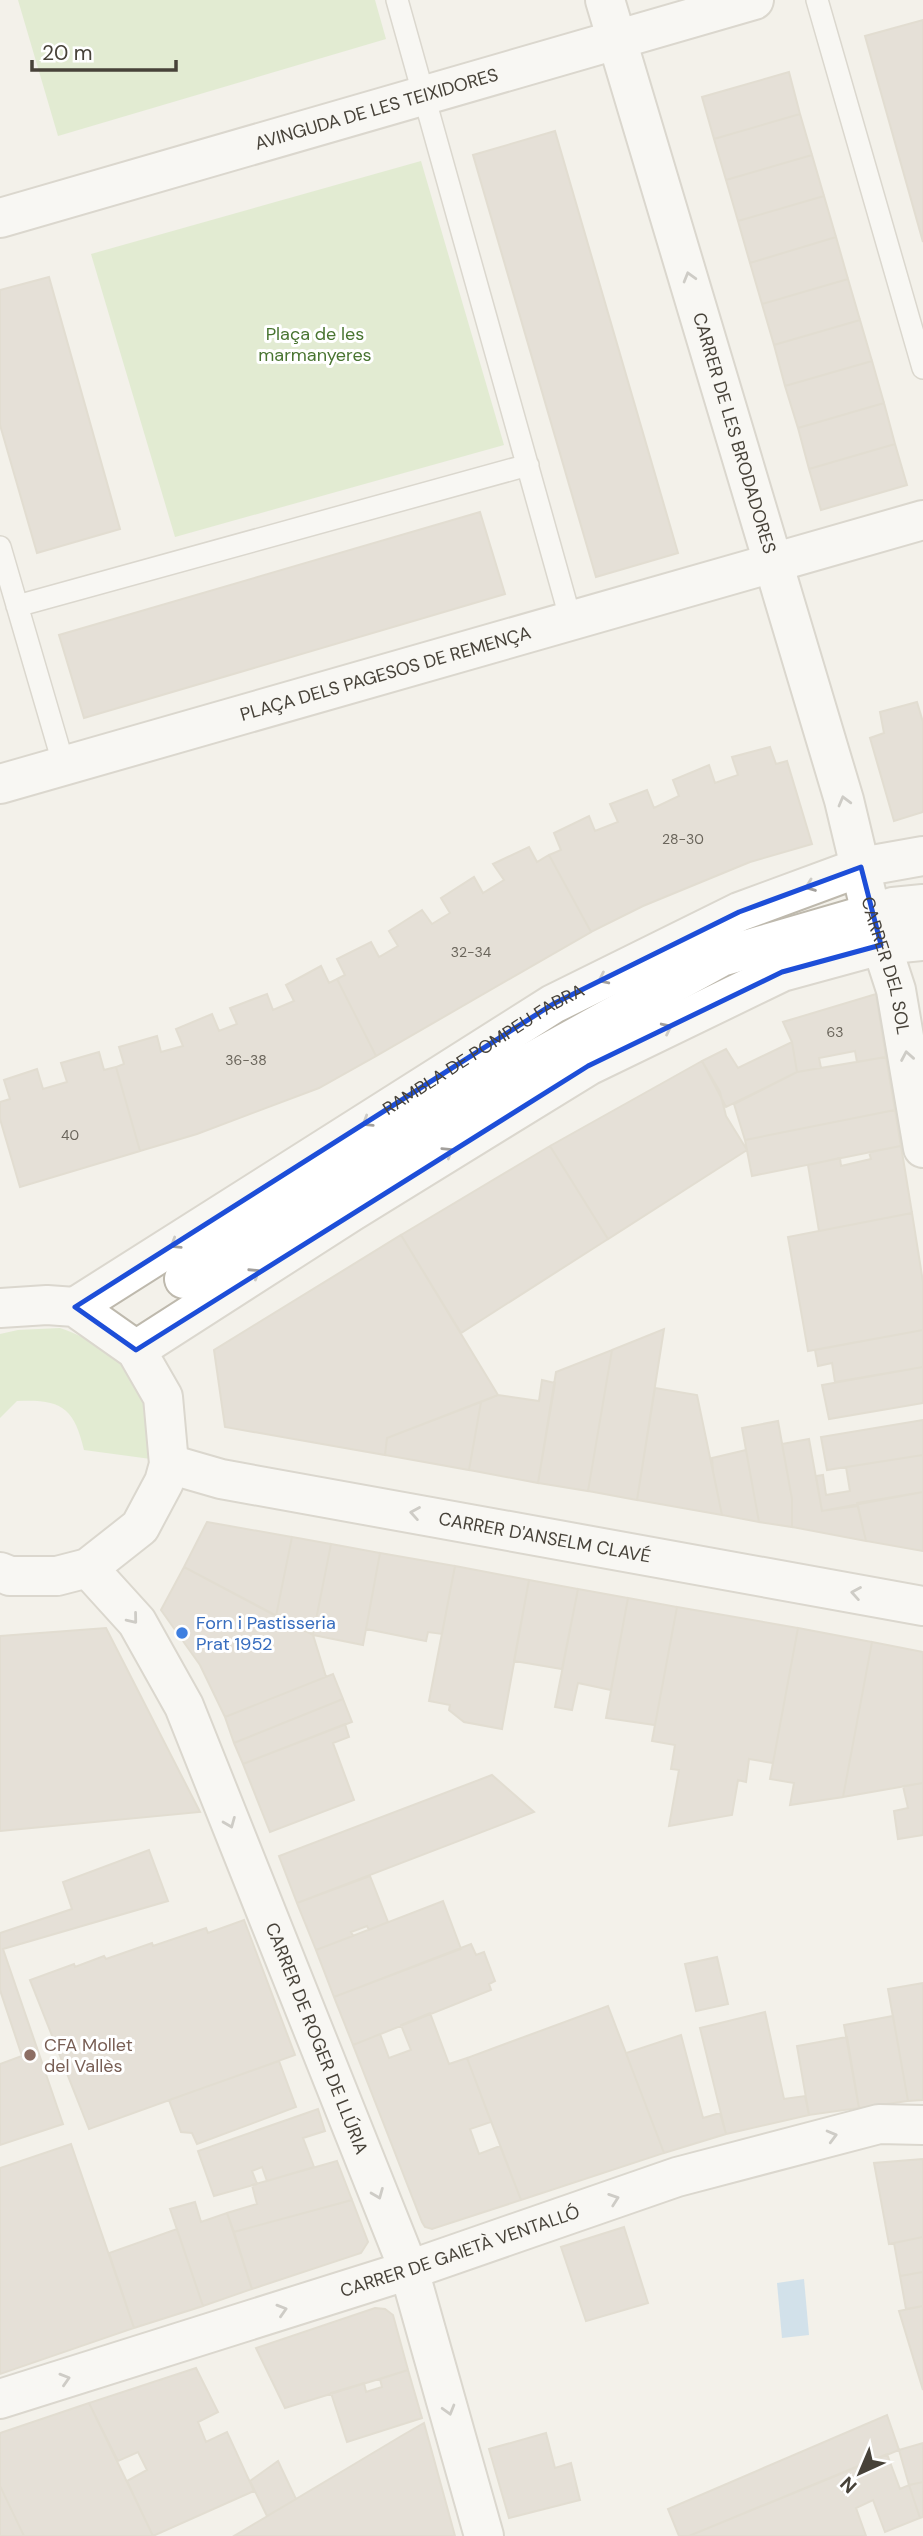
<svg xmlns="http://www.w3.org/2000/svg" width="923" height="2536" font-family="'DM Sans',sans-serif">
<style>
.green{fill:#cee4b6}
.water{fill:#accfea}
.building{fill:#d4cdc0;stroke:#cec5b4;stroke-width:2}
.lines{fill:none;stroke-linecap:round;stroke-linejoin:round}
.lane-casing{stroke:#beb9ad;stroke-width:24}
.street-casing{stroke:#beb9ad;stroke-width:42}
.lane{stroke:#fff;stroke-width:21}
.street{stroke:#fff;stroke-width:38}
.oneway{stroke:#a3a09c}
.marked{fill:none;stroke:#1d4ed8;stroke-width:5;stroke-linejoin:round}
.shop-dot{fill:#3f7fe0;stroke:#fff;stroke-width:2.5}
.education-dot{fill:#8d6e63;stroke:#fff;stroke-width:2.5}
.labels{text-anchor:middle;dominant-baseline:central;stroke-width:6;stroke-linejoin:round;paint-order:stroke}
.number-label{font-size:14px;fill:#6a655b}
.street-label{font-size:18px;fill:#474239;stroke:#fff}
.park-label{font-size:18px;fill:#487430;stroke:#fff}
.shop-label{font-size:18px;fill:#366cbe;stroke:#fff;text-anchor:start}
.education-label{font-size:18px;fill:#785e54;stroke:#fff;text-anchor:start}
</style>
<rect width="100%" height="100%" fill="#f3f1ea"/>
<!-- green -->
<path class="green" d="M 18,0 L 375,0 L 386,39 L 58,136 Z
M 421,161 L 504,445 L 175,537 L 91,254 Z
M 60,1328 C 130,1353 149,1387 151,1459 L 84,1450 C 74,1407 61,1399 17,1401 L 0,1418 L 0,1334 L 18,1330 Z"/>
<!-- water -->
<path class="water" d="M 804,2279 L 809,2335 L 782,2338 L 777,2283 Z"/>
<!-- building -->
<path class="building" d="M 923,20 L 923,242 L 865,36 Z
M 789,72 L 800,114 L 714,139 L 702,97 Z
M 800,114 L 812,155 L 726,180 L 714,139 Z
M 555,131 L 678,553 L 596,577 L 473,155 Z
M 812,155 L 824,196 L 738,221 L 726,180 Z
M 824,196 L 836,237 L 750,263 L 738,221 Z
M 836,237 L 848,279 L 762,304 L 750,263 Z
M 49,277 L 120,529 L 37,553 L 0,425 L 0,290 Z
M 848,279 L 860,320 L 774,345 L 762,304 Z
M 860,320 L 872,361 L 785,386 L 774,345 Z
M 872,361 L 884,403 L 798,428 L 785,386 Z
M 884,403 L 895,444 L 809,469 L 798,428 Z
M 895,444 L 907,485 L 821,510 L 809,469 Z
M 480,512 L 505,594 L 84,718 L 59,635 Z
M 917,702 L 923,722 L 923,812 L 894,821 L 870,738 L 884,733 L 880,712 Z
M 770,747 L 776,764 L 787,761 L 812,844 L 750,862 L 643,906 L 591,932 L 549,855 L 561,850 L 554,833 L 589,816 L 595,831 L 618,822 L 610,804 L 647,790 L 654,808 L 679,796 L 673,780 L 709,765 L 715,783 L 738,775 L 732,757 Z
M 529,847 L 537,862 L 549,855 L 591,932 L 376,1056 L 337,979 L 345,975 L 337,959 L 371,942 L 379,957 L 398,946 L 389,931 L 422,910 L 432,924 L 450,913 L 441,898 L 474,877 L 483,893 L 504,880 L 493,864 Z
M 321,966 L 329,983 L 337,979 L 376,1056 L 319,1088 L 197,1134 L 140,1151 L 116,1067 L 124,1064 L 119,1047 L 157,1036 L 161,1052 L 183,1046 L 176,1029 L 212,1014 L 219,1031 L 237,1024 L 230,1008 L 267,994 L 273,1010 L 294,1001 L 286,985 Z
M 876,994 L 886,1057 L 857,1062 L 855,1051 L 819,1058 L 821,1068 L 797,1072 L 792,1042 L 783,1022 Z
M 792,1042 L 797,1072 L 726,1107 L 702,1061 L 726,1049 L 738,1068 Z
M 99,1052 L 104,1070 L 116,1067 L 140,1151 L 20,1187 L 0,1119 L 0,1102 L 10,1099 L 4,1080 L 37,1069 L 43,1089 L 67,1082 L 61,1063 Z
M 886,1057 L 895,1110 L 745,1140 L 734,1104 L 797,1072 Z
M 702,1061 L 720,1092 L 726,1116 L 747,1150 L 608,1239 L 550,1146 Z
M 895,1110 L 901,1146 L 752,1176 L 745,1140 Z
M 550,1146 L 608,1239 L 461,1333 L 401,1235 Z
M 901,1146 L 912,1213 L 819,1231 L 808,1165 L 840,1158 L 841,1166 L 871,1159 L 869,1152 Z
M 912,1213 L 923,1282 L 923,1330 L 808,1351 L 788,1237 Z
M 401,1235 L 498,1395 L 387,1438 L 385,1455 L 225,1427 L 214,1350 Z
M 664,1329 L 637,1500 L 588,1491 L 612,1350 Z
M 923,1330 L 923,1367 L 835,1382 L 832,1363 L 818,1366 L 815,1350 Z
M 612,1350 L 588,1491 L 538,1483 L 556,1372 Z
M 923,1367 L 923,1403 L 829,1419 L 822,1385 Z
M 542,1380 L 555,1383 L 538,1483 L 469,1470 L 481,1402 L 498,1395 L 539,1401 Z
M 655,1388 L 697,1395 L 722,1515 L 637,1500 Z
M 481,1402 L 469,1470 L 385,1455 L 387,1438 Z
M 923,1420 L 923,1455 L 827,1470 L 821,1437 Z
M 778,1421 L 792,1499 L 792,1527 L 759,1522 L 742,1428 Z
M 809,1439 L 822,1511 L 858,1506 L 866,1541 L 792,1527 L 792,1499 L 782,1444 Z
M 746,1450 L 759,1522 L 722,1515 L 713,1471 L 712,1458 Z
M 923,1455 L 923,1492 L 822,1511 L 816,1476 L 823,1475 L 826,1495 L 850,1491 L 846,1467 Z
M 923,1492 L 923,1551 L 866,1541 L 857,1503 Z
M 207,1522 L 292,1537 L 276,1616 L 184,1567 Z
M 292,1537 L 331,1544 L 313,1635 L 276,1616 Z
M 331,1544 L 380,1553 L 363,1645 L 313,1635 Z
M 380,1553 L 455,1566 L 442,1634 L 428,1632 L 426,1641 L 366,1629 Z
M 455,1566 L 529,1580 L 502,1729 L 464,1722 L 449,1710 L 450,1705 L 429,1701 Z
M 184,1567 L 313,1635 L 326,1677 L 225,1717 L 200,1665 L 161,1610 Z
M 529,1580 L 578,1589 L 562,1669 L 514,1661 Z
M 578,1589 L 628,1598 L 611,1690 L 578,1683 L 572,1710 L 555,1707 Z
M 628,1598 L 677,1607 L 655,1725 L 606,1718 Z
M 677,1607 L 798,1628 L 773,1763 L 749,1759 L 746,1782 L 738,1780 L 732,1815 L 669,1826 L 679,1770 L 671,1769 L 675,1745 L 652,1741 Z
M 106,1628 L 200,1812 L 0,1831 L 0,1636 Z
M 798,1628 L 872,1642 L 843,1797 L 790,1805 L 794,1783 L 770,1779 Z
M 872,1642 L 923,1652 L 923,1783 L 843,1797 Z
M 333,1674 L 343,1699 L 234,1743 L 225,1717 Z
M 343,1699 L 352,1722 L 243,1764 L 234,1743 Z
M 345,1724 L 349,1737 L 333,1743 L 354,1800 L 270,1832 L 243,1764 Z
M 492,1775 L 534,1812 L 297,1903 L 279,1856 Z
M 923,1783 L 923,1835 L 898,1839 L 894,1811 L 908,1808 L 903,1786 Z
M 149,1850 L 168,1901 L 3,1949 L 63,2124 L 0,2145 L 0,2064 L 22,2056 L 0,1990 L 0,1933 L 72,1909 L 63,1882 Z
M 370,1876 L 388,1922 L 369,1930 L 367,1926 L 351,1932 L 353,1936 L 316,1950 L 297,1903 Z
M 443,1901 L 461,1949 L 334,1997 L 316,1950 Z
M 244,1920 L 295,2055 L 89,2129 L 30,1980 L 74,1964 L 75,1967 L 104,1956 L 106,1959 L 152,1943 L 153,1946 L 206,1928 L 208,1933 Z
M 471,1944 L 476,1955 L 484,1952 L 495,1981 L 489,1984 L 491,1990 L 353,2045 L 334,1997 Z
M 717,1957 L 728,2004 L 696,2011 L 685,1964 Z
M 923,1983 L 923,2100 L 908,2101 L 888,1989 Z
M 608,2006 L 664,2153 L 521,2200 L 467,2058 Z
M 765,2012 L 784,2099 L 805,2096 L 809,2115 L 726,2134 L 700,2028 Z
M 430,2013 L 449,2064 L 467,2058 L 491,2122 L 470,2129 L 479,2154 L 500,2146 L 521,2200 L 432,2229 L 425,2227 L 422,2222 L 353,2045 L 380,2034 L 389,2058 L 411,2050 L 401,2025 Z
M 893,2016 L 908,2101 L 859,2108 L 844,2025 Z
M 681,2035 L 703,2118 L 720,2113 L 726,2134 L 664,2153 L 626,2053 Z
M 847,2037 L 859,2108 L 809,2115 L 797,2046 Z
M 279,2061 L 296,2107 L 197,2144 L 192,2133 L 181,2132 L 169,2100 Z
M 318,2109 L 325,2131 L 303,2138 L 314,2167 L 267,2181 L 262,2167 L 252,2171 L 257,2184 L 214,2196 L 198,2151 Z
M 71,2144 L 134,2328 L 0,2374 L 0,2168 Z
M 923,2159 L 923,2237 L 889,2244 L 874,2163 Z
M 337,2161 L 352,2200 L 234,2232 L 227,2213 L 257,2204 L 252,2185 Z
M 352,2200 L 368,2242 L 361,2253 L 252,2289 L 234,2232 Z
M 195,2202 L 201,2222 L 227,2213 L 252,2289 L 203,2306 L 170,2209 Z
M 624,2227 L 648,2303 L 586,2321 L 561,2247 Z
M 177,2229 L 203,2306 L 134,2328 L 109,2253 Z
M 923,2237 L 923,2272 L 900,2276 L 894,2243 Z
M 923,2272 L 923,2306 L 906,2309 L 900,2276 Z
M 923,2306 L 923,2390 L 899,2311 Z
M 375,2308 L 385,2309 L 393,2315 L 408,2370 L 285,2408 L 256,2348 Z
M 196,2368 L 218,2412 L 198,2422 L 206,2442 L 227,2432 L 254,2491 L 153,2536 L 127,2481 L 147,2470 L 138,2452 L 118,2461 L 89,2403 Z
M 408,2370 L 422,2418 L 347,2442 L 331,2393 L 364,2383 L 366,2392 L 382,2387 L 380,2379 Z
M 89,2403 L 153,2536 L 24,2536 L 0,2486 L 0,2433 Z
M 887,2415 L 899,2450 L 689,2536 L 679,2536 L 668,2509 Z
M 424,2423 L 455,2536 L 234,2536 L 403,2435 Z
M 546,2433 L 555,2468 L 571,2463 L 580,2500 L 509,2518 L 489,2449 Z
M 923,2443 L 923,2482 L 909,2485 L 899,2450 Z
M 887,2454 L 900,2489 L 909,2485 L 920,2518 L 885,2532 L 873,2500 L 856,2508 L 866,2536 L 689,2536 Z
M 278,2461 L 296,2499 L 267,2516 L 250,2481 Z
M 923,2482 L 923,2517 L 920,2518 L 909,2485 Z
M 0,2486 L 24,2536 L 0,2536 Z"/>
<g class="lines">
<!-- lane casing -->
<g class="lane-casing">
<path id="lane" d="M 397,0 L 571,621
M 817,0 L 923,368
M 0,547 L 64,766
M 17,606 L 528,465"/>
</g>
<!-- street casing -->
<g class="street-casing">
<g id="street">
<path id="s1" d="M 605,0 L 844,800 L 871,913 L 896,990 L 923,1148"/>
<path id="s2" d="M 0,218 L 754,0"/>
<path id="s3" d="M 0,784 L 923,520"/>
<path d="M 184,1279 L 500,1079 L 721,957 L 893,907 L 923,904"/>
<path id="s4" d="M 75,1307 L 553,1004 L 739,912 L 861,867 L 923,856"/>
<path d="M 0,1308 L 47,1305 L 75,1307 L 136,1350 L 163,1397 L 169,1464 L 164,1482 L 140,1527 L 88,1568 L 57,1576 L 10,1576 L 0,1572"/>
<path d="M 136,1350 L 351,1212 L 588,1066 L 782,972 L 881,945 L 923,941"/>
<path id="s5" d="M 169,1464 L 221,1479 L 923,1606"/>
<path id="s6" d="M 88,1568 L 137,1622 L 184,1706 L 409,2270 L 484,2536"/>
<path id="s7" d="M 0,2399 L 409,2270 L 677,2177 L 879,2124 L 923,2125"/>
</g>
</g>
<!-- lane -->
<use href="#lane" class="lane"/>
<!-- street -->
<use href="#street" class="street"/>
</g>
<!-- one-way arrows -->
<defs><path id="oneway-chevron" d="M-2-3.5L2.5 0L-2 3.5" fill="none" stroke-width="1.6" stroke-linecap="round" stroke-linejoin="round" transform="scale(1.75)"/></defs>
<g class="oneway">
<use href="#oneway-chevron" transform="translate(689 277) rotate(-106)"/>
<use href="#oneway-chevron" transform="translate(844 801) rotate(-105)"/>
<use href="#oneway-chevron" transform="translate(810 886) rotate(159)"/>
<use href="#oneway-chevron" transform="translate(603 979) rotate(154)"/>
<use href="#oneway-chevron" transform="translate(667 1028) rotate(-26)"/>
<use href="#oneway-chevron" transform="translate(907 1056) rotate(-100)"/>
<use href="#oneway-chevron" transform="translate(367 1122) rotate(148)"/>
<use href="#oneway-chevron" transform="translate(448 1152) rotate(-32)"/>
<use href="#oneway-chevron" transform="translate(175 1244) rotate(148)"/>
<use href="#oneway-chevron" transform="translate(255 1273) rotate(-33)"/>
<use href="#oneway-chevron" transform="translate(415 1513) rotate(-170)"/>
<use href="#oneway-chevron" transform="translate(856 1593) rotate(-170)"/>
<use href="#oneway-chevron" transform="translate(133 1619) rotate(51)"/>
<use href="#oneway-chevron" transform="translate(230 1823) rotate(68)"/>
<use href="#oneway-chevron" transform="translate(832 2136) rotate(-15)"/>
<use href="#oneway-chevron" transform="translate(378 2194) rotate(68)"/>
<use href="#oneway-chevron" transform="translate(614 2199) rotate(-19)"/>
<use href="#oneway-chevron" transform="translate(282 2310) rotate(-17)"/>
<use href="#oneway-chevron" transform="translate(65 2379) rotate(-17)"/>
<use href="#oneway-chevron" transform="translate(449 2410) rotate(74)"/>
</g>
<!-- marked area -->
<path d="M0 0H923V2536H0ZM 861,867 L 881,945 L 782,972 L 588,1066 L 136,1350 L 75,1307 L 553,1004 L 739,912 Z" fill="#f3f1ea" fill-opacity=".55" fill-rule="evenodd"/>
<path class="marked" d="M 861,867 L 881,945 L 782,972 L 588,1066 L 136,1350 L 75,1307 L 553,1004 L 739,912 Z"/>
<!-- markers -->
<circle class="shop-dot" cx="182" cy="1633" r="7"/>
<circle class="education-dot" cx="30" cy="2055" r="7"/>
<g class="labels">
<!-- number labels -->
<g class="number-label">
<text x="683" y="839">28-30</text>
<text x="471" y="952">32-34</text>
<text x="835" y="1032">63</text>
<text x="246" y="1060">36-38</text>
<text x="70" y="1135">40</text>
</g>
<!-- street labels -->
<g class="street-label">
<text stroke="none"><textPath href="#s2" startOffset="392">AVINGUDA DE LES TEIXIDORES</textPath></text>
<text stroke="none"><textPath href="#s1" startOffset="452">CARRER DE LES BRODADORES</textPath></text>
<text stroke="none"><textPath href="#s3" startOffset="401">PLAÇA DELS PAGESOS DE REMENÇA</textPath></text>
<text stroke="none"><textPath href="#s1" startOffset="1006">CARRER DEL SOL</textPath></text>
<text stroke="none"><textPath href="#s4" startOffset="483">RAMBLA DE POMPEU FABRA</textPath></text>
<text stroke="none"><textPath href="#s5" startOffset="383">CARRER D'ANSELM CLAVÉ</textPath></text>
<text stroke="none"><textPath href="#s6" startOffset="527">CARRER DE ROGER DE LLÚRIA</textPath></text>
<text stroke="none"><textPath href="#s7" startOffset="483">CARRER DE GAIETÀ VENTALLÓ</textPath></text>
</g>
<!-- park labels -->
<g class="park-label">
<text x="315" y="334">Plaça de les<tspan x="315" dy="21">marmanyeres</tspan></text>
</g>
<!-- shop labels -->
<g class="shop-label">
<text x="196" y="1623">Forn i Pastisseria<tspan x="196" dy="21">Prat 1952</tspan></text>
</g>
<!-- education labels -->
<g class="education-label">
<text x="44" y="2045">CFA Mollet<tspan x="44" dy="21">del Vallès</tspan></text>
</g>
</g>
<!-- north arrow -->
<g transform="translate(860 2473) rotate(224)" stroke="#ffffff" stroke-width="5" paint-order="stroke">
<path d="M0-5L12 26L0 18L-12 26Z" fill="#474239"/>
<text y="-10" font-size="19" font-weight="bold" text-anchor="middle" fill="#474239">N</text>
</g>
<!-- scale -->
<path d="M32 60v10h144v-10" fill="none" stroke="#474239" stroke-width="3.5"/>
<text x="42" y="60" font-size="21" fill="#474239" stroke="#ffffff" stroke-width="5" paint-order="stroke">20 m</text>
</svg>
